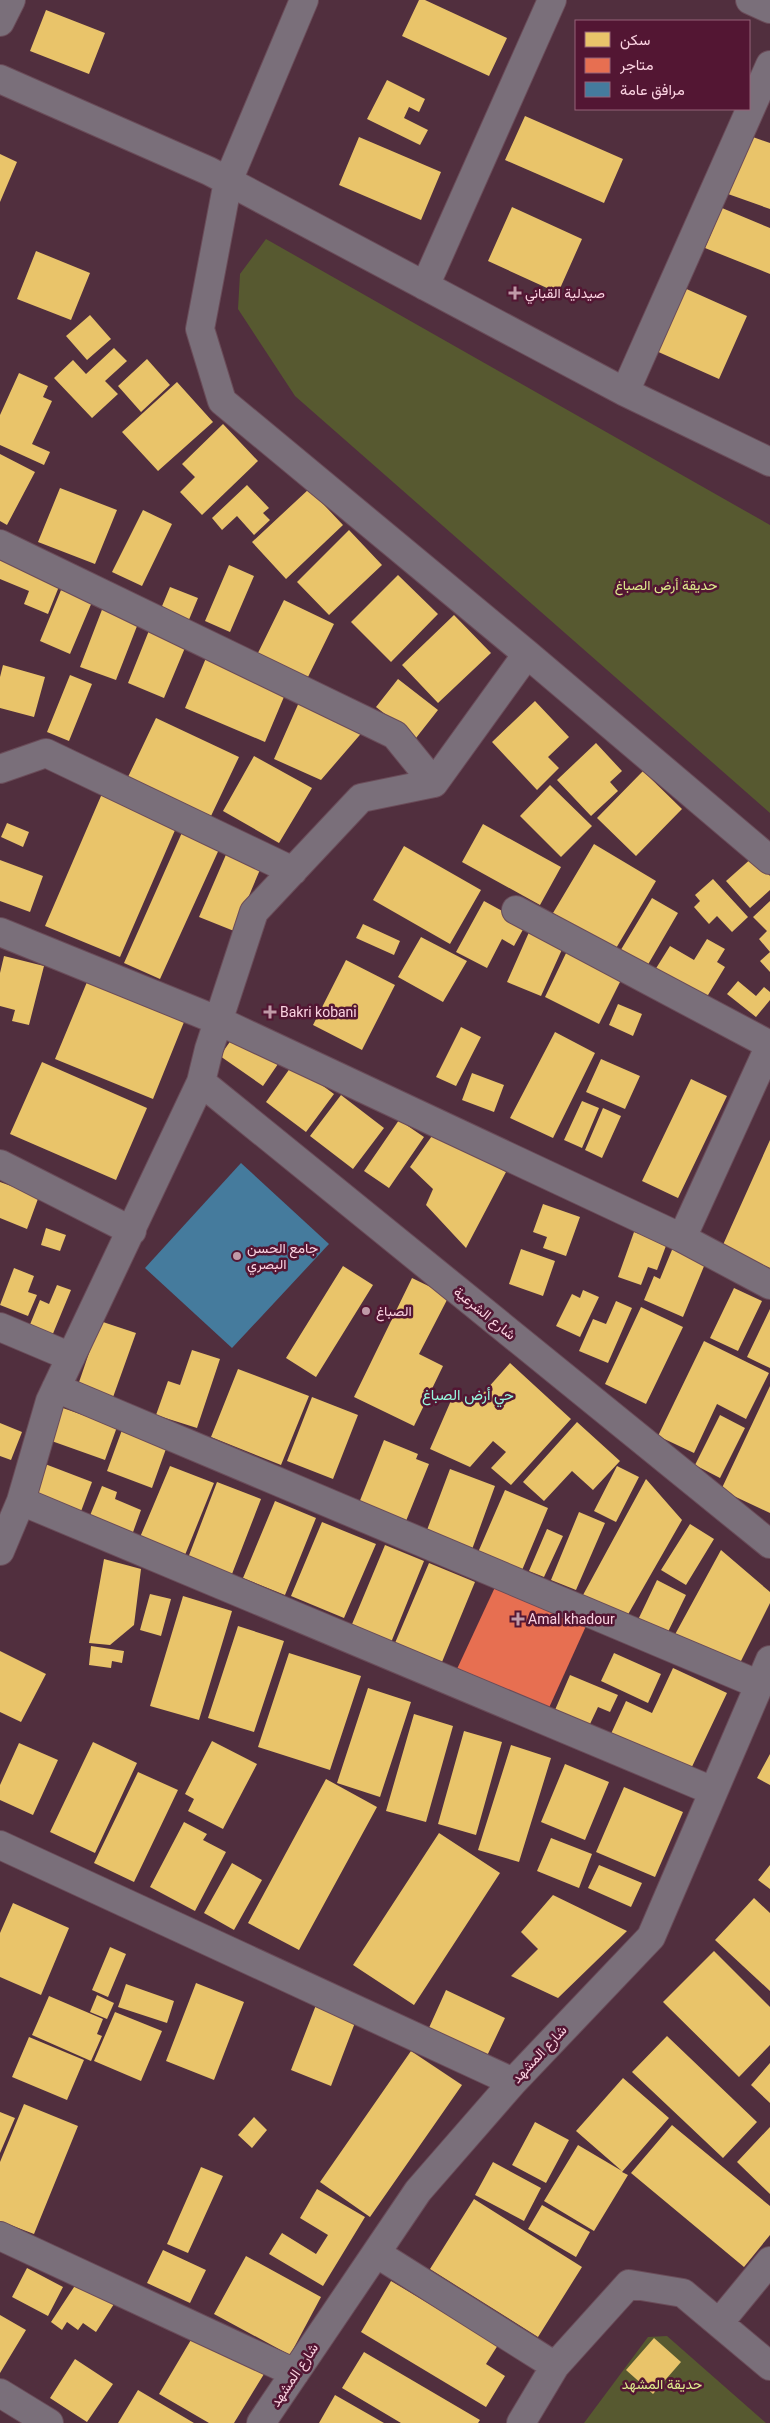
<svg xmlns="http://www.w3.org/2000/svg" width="770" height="2423" font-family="Roboto,Vazirmatn,sans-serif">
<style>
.green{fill:#575930}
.homes{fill:#e9c46a}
.shops{fill:#e76f51}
.public{fill:#457b9d}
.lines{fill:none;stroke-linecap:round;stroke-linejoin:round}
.minor-casing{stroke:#6a4c59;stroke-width:30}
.minor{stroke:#7a6f7a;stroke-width:28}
.poi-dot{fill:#c09aa8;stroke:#531633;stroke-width:2}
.labels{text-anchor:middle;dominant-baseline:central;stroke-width:5;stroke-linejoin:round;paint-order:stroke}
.poi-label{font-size:14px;fill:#fbd3e1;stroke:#531633;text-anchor:start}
.park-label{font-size:14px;fill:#deeb8c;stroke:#531633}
.street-label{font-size:14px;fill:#fbd3e1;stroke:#531633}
.neighbourhood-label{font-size:15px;fill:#96f8de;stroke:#531633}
</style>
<rect width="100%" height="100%" fill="#512f3e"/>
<!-- green -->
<path class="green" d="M 266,239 L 770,525 L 770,813 L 295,396 L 238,309 L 240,274 Z
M 667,2336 L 766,2423 L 584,2423 L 648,2337 Z"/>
<!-- homes -->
<path class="homes" d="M 419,0 L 425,0 L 507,38 L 489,76 L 402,36 Z
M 46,10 L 105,33 L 89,74 L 30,51 Z
M 387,80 L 425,99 L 419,112 L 409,107 L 404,118 L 428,130 L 420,145 L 367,119 Z
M 525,116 L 623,159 L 604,203 L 505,160 Z
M 750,136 L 770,143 L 770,209 L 728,194 Z
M 359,137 L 441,172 L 421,220 L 339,185 Z
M 0,154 L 17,162 L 0,202 Z
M 512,207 L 582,239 L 558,293 L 488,261 Z
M 722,208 L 770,228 L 770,274 L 705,248 Z
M 36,251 L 90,273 L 71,320 L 17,299 Z
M 682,287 L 747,316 L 719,379 L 654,350 Z
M 90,315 L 111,339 L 87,360 L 66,336 Z
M 114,348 L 127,361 L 105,381 L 118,394 L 92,418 L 54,378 L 73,360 L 86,374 Z
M 147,359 L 170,385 L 141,412 L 118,386 Z
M 19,373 L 48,386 L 43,397 L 52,401 L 32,444 L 50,452 L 44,465 L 0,445 L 0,415 Z
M 177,382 L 213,422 L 158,471 L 122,432 Z
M 223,424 L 258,461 L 202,515 L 180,492 L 195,477 L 182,464 Z
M 0,454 L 35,472 L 7,525 L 0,521 Z
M 247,485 L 269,508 L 263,513 L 270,520 L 254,535 L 237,516 L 222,530 L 212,518 Z
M 60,488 L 117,510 L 95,564 L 38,542 Z
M 309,489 L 343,525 L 286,579 L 252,542 Z
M 143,510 L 172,524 L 142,586 L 112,572 Z
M 349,530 L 382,565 L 329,615 L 297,582 Z
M 0,560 L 60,584 L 48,614 L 24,604 L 29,591 L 0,579 Z
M 229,565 L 254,576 L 230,632 L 205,621 Z
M 398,575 L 438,614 L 391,662 L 351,622 Z
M 170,587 L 198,598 L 188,622 L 160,611 Z
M 61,590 L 92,602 L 70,654 L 40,641 Z
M 284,600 L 334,624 L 306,681 L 256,657 Z
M 103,607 L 139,621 L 116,680 L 80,667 Z
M 454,615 L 491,653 L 438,703 L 402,665 Z
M 150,628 L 187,643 L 164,698 L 128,683 Z
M 206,658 L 286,692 L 265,742 L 185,708 Z
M 3,665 L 45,677 L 34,717 L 0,708 L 0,677 Z
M 70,675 L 92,684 L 69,741 L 47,732 Z
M 398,679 L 438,710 L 416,738 L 376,707 Z
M 300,700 L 365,729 L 321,780 L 274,759 Z
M 535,701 L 569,737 L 548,757 L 559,768 L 537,790 L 492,742 Z
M 156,718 L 239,757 L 211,816 L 128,777 Z
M 596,743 L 622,771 L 610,782 L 618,791 L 591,816 L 557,780 Z
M 254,756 L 312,788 L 279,843 L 223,811 Z
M 643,771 L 682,809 L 636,856 L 597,818 Z
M 550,785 L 592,826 L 561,857 L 520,816 Z
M 104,789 L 179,821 L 120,957 L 45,926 Z
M 7,823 L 29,832 L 23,847 L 1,837 Z
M 483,824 L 561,867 L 540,905 L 462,862 Z
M 184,828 L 221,845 L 160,979 L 124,963 Z
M 594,844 L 656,881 L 615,950 L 553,913 Z
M 404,846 L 481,890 L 450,944 L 373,900 Z
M 228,850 L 262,865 L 234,931 L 199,917 Z
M 753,857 L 770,876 L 770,890 L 750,908 L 726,881 Z
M 0,860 L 43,876 L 30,912 L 0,901 Z
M 713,879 L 748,917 L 732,932 L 717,916 L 709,924 L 694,907 L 700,901 L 695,895 Z
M 652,898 L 678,913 L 646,968 L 619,953 Z
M 484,901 L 526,924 L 514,946 L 502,939 L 487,968 L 456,952 Z
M 770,901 L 770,952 L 759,939 L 767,931 L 753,917 Z
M 363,924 L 400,941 L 394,955 L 356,938 Z
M 530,930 L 564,945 L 541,996 L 507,982 Z
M 421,937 L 467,961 L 443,1002 L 398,977 Z
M 707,939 L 725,949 L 717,962 L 725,967 L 705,1000 L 655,970 L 670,946 L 694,960 Z
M 568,949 L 623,976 L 599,1024 L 545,997 Z
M 770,952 L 770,972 L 760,961 Z
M 4,956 L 44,966 L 29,1025 L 12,1021 L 15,1010 L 0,1006 L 0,973 Z
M 346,960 L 395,985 L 362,1050 L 313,1025 Z
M 738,981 L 756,996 L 764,987 L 770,992 L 770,1000 L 756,1017 L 727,994 Z
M 87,982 L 184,1022 L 153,1099 L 55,1059 Z
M 618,1004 L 642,1014 L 633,1036 L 609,1025 Z
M 461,1027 L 481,1037 L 456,1086 L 436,1077 Z
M 555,1032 L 595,1053 L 553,1138 L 510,1118 Z
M 236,1033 L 278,1064 L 263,1086 L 220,1056 Z
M 601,1059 L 640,1076 L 625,1109 L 586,1092 Z
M 42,1062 L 147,1108 L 116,1180 L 10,1134 Z
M 293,1064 L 334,1094 L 306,1132 L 266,1102 Z
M 472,1073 L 504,1085 L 494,1112 L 462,1100 Z
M 691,1079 L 727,1096 L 678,1198 L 642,1181 Z
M 341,1095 L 384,1128 L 353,1169 L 310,1136 Z
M 582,1101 L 599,1108 L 582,1148 L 564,1140 Z
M 603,1108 L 621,1116 L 602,1158 L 585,1150 Z
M 399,1120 L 424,1137 L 389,1188 L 364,1171 Z
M 434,1133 L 506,1172 L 466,1248 L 426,1205 L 433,1189 L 410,1167 Z
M 770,1140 L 770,1268 L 722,1247 Z
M 0,1182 L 39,1196 L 27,1229 L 0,1218 Z
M 543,1204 L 580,1217 L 566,1256 L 543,1248 L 547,1237 L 533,1232 Z
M 46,1228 L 66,1235 L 60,1251 L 41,1245 Z
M 634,1232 L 667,1243 L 657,1270 L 648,1267 L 641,1285 L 618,1277 Z
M 674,1245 L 707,1259 L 683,1317 L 644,1300 L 654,1276 L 660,1279 Z
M 521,1249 L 555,1261 L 543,1296 L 509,1284 Z
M 343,1266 L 373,1285 L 316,1377 L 286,1358 Z
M 14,1268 L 34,1276 L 28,1292 L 37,1295 L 28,1316 L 0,1305 Z
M 412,1278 L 449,1296 L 419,1354 L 443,1366 L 414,1426 L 354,1397 Z
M 57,1285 L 71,1290 L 52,1336 L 29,1327 L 40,1300 L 49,1304 Z
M 734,1288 L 762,1301 L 738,1351 L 710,1338 Z
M 583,1290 L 599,1297 L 580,1337 L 556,1326 L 572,1294 L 580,1298 Z
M 616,1301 L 632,1308 L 608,1363 L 579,1351 L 593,1319 L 606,1324 Z
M 641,1307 L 683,1327 L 646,1404 L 605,1384 Z
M 770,1309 L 770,1368 L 747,1357 Z
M 100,1321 L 136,1333 L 112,1400 L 77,1388 Z
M 704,1341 L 769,1373 L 746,1419 L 717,1404 L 694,1453 L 658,1436 Z
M 192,1350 L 220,1359 L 197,1428 L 156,1415 L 168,1381 L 180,1385 Z
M 510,1363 L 571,1419 L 511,1485 L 491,1468 L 506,1452 L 493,1441 L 470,1467 L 430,1449 L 453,1396 L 471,1407 Z
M 238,1369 L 309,1396 L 281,1465 L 211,1437 Z
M 770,1386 L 770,1513 L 721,1490 Z
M 312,1397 L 358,1415 L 333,1479 L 287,1461 Z
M 57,1406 L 117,1427 L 105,1460 L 46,1439 Z
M 720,1415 L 745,1428 L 720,1478 L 695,1465 Z
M 577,1422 L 620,1461 L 593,1490 L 572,1471 L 544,1501 L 523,1482 Z
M 0,1423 L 22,1432 L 11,1460 L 0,1456 Z
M 122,1430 L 167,1446 L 152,1488 L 107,1471 Z
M 384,1440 L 418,1454 L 416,1459 L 429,1464 L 406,1521 L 359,1503 Z
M 45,1464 L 92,1482 L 80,1514 L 33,1497 Z
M 170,1466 L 214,1483 L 183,1560 L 138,1542 Z
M 617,1466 L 639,1477 L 616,1522 L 594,1511 Z
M 450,1469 L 495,1486 L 470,1555 L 424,1538 Z
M 646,1479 L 682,1520 L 626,1618 L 583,1595 Z
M 217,1482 L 261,1499 L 232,1574 L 188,1558 Z
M 102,1486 L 117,1492 L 115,1499 L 141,1510 L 132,1535 L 89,1518 Z
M 505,1490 L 548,1508 L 520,1575 L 476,1557 Z
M 275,1501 L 316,1518 L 285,1595 L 243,1578 Z
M 579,1512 L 605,1523 L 576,1590 L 551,1580 Z
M 322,1522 L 376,1544 L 344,1618 L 291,1596 Z
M 690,1524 L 714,1539 L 686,1585 L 661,1570 Z
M 547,1529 L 563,1536 L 544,1577 L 529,1571 Z
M 385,1545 L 424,1561 L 390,1645 L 350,1629 Z
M 721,1550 L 770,1592 L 770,1603 L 736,1671 L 672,1640 Z
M 104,1559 L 141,1569 L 134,1625 L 110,1645 L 89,1643 Z
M 429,1563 L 475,1582 L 442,1662 L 395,1643 Z
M 657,1580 L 686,1595 L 666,1636 L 637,1622 Z
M 150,1594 L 171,1599 L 161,1636 L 140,1630 Z
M 183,1596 L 232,1611 L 199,1720 L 150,1706 Z
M 238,1626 L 284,1641 L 254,1732 L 208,1718 Z
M 91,1646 L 124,1651 L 122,1663 L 112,1661 L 111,1668 L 89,1665 Z
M 0,1651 L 46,1674 L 21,1722 L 0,1712 Z
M 289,1653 L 361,1676 L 330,1770 L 258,1747 Z
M 614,1653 L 661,1674 L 648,1703 L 601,1681 Z
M 673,1668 L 727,1693 L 689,1773 L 610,1736 L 626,1701 L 652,1713 Z
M 570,1675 L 618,1695 L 610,1712 L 598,1707 L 590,1724 L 555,1710 Z
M 368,1688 L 411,1702 L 380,1797 L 337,1783 Z
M 414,1714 L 453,1726 L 426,1822 L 386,1811 Z
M 464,1731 L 502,1742 L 476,1835 L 438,1824 Z
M 212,1741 L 257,1764 L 223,1829 L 188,1811 L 194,1799 L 185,1794 Z
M 93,1742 L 137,1763 L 95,1853 L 50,1832 Z
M 19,1743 L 58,1760 L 33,1815 L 0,1800 L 0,1785 Z
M 511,1745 L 551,1758 L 519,1862 L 478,1850 Z
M 770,1754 L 770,1785 L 757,1778 Z
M 565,1764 L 609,1782 L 585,1840 L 541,1822 Z
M 138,1772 L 178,1790 L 134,1882 L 94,1863 Z
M 326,1779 L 377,1807 L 299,1950 L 248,1923 Z
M 624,1787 L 683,1812 L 655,1877 L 596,1852 Z
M 184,1822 L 207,1834 L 203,1840 L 226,1852 L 195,1911 L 150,1887 Z
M 439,1833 L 500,1873 L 414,2005 L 353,1965 Z
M 551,1838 L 592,1854 L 579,1888 L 537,1871 Z
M 232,1863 L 262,1880 L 234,1930 L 204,1913 Z
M 599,1865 L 642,1883 L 631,1907 L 588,1888 Z
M 770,1865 L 770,1889 L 758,1880 Z
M 553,1895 L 627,1931 L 558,1998 L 511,1976 L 538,1949 L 521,1932 Z
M 754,1898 L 770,1913 L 770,1991 L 715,1940 Z
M 13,1903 L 69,1928 L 41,1995 L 0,1977 L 0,1933 Z
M 110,1947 L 126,1954 L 108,1997 L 92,1990 Z
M 714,1951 L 770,2007 L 770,2045 L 739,2077 L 663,2002 Z
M 196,1983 L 244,2002 L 214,2080 L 166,2061 Z
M 126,1984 L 174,2001 L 167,2023 L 118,2007 Z
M 446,1990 L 505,2018 L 486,2058 L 428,2030 Z
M 97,1995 L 114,2003 L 107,2019 L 90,2012 Z
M 49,1996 L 103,2019 L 97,2034 L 102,2036 L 91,2061 L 32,2035 Z
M 316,2005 L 356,2020 L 331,2086 L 291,2070 Z
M 115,2012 L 162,2031 L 141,2081 L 94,2061 Z
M 667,2036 L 757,2122 L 723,2158 L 632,2072 Z
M 29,2037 L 84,2060 L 67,2100 L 12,2077 Z
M 411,2051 L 462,2085 L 370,2217 L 320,2182 Z
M 770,2063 L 770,2103 L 751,2085 Z
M 623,2078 L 669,2118 L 622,2172 L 628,2175 L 594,2231 L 544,2201 L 578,2145 L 622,2171 L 576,2131 Z
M 24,2104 L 78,2126 L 34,2234 L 0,2221 L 0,2162 Z
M 0,2112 L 15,2118 L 0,2153 Z
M 254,2117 L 267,2130 L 252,2148 L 238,2135 Z
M 535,2122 L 569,2140 L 546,2183 L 512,2165 Z
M 672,2125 L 770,2206 L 770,2235 L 744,2267 L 631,2173 Z
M 770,2127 L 770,2194 L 737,2162 Z
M 493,2162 L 541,2188 L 524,2221 L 475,2195 Z
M 201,2167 L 223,2176 L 188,2253 L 167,2244 Z
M 317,2189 L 365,2217 L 323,2286 L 269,2254 L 282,2233 L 316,2254 L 328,2235 L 300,2218 Z
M 474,2199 L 582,2267 L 538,2337 L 430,2269 Z
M 542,2205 L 590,2232 L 576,2257 L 528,2229 Z
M 163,2250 L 206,2270 L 190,2303 L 147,2283 Z
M 246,2256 L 321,2297 L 290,2355 L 214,2314 Z
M 27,2268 L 63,2287 L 48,2316 L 12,2297 Z
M 78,2281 L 114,2304 L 96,2332 L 83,2323 L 78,2330 L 67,2322 L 62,2330 L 51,2322 Z
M 391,2281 L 498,2345 L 486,2364 L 505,2376 L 486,2407 L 361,2332 Z
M 0,2315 L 26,2330 L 0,2373 Z
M 195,2333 L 264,2374 L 234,2423 L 209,2423 L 159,2394 Z
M 654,2338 L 681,2362 L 653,2394 L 626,2370 Z
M 364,2352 L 480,2420 L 478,2423 L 401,2423 L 342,2388 Z
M 75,2359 L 113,2384 L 87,2422 L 50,2398 Z
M 138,2390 L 194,2423 L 118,2423 Z
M 335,2395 L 384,2423 L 319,2423 Z"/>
<!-- shops -->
<path class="shops" d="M 496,1585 L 586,1626 L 548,1710 L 457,1669 Z"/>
<!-- public -->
<path class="public" d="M 241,1163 L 329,1244 L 232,1348 L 145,1268 Z"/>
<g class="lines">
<!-- minor casing -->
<g class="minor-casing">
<path id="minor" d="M 304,0 L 228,181 L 200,329 L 222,401 L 527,654 L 770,860
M 750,0 L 770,9
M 0,22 L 11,0
M 0,79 L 209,171 L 625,392 L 770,462
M 425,286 L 552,0
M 625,392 L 770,65
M 0,544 L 395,735 L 434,783
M 0,769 L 46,753 L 293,871
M 516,910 L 770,1045
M 0,932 L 219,1021 L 682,1238 L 770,1285
M 201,1082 L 770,1544
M 0,1164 L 132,1231
M 682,1238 L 770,1045
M 0,1327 L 71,1357
M 56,1388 L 760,1685
M 21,1501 L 713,1791
M 0,1551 L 21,1501 L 50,1401 L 201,1082 L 209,1049 L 254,912 L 361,798 L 434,783 L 527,654
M 0,1845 L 513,2082
M 0,2236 L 295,2373
M 376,2253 L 555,2366
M 719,2323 L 770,2261
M 0,2393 L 49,2423
M 261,2423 L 418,2191 L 513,2082 L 651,1937 L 770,1660
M 521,2423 L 555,2366 L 629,2284 L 683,2293 L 770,2366"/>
</g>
<!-- minor -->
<use href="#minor" class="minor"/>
</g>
<!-- markers -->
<g class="poi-dot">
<path d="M512.5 285.5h5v5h5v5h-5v5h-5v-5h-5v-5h5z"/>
<path d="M267.5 1004.5h5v5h5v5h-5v5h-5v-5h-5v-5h5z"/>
<circle cx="237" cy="1256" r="5"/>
<circle cx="366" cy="1311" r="5"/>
<path d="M515.5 1611.5h5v5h5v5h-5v5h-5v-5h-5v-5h5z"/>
</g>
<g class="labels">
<!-- poi labels -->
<g class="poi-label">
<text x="525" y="293">صيدلية القباني</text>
<text x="280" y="1012">Bakri kobani</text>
<text x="247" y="1248">جامع الحسن<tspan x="247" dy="16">البصري</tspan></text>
<text x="376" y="1311">الصباغ</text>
<text x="528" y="1619">Amal khadour</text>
</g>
<!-- park labels -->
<g class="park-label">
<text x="666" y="585">حديقة أرض الصباغ</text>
<text x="662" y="2384">حديقة المشهد</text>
</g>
<!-- street labels -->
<g class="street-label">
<text transform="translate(485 1313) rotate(39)">شارع الشرعية</text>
<text transform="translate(539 2054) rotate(-47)">شارع المشهد</text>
<text transform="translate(294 2375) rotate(-56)">شارع المشهد</text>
</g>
<!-- neighbourhood labels -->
<g class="neighbourhood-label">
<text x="468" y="1395">حي أرض الصباغ</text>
</g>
</g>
<!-- legend -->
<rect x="575" y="20" width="175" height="90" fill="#531633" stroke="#966279"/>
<rect x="585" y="32" width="25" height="15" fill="#e9c46a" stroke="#966279"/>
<text x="620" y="45" font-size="15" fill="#fbd3e1">سكن</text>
<rect x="585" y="58" width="25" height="15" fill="#e76f51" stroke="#966279"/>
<text x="620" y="70" font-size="15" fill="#fbd3e1">متاجر</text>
<rect x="585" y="82" width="25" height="15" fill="#457b9d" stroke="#966279"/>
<text x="620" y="95" font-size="15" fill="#fbd3e1">مرافق عامة</text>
</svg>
